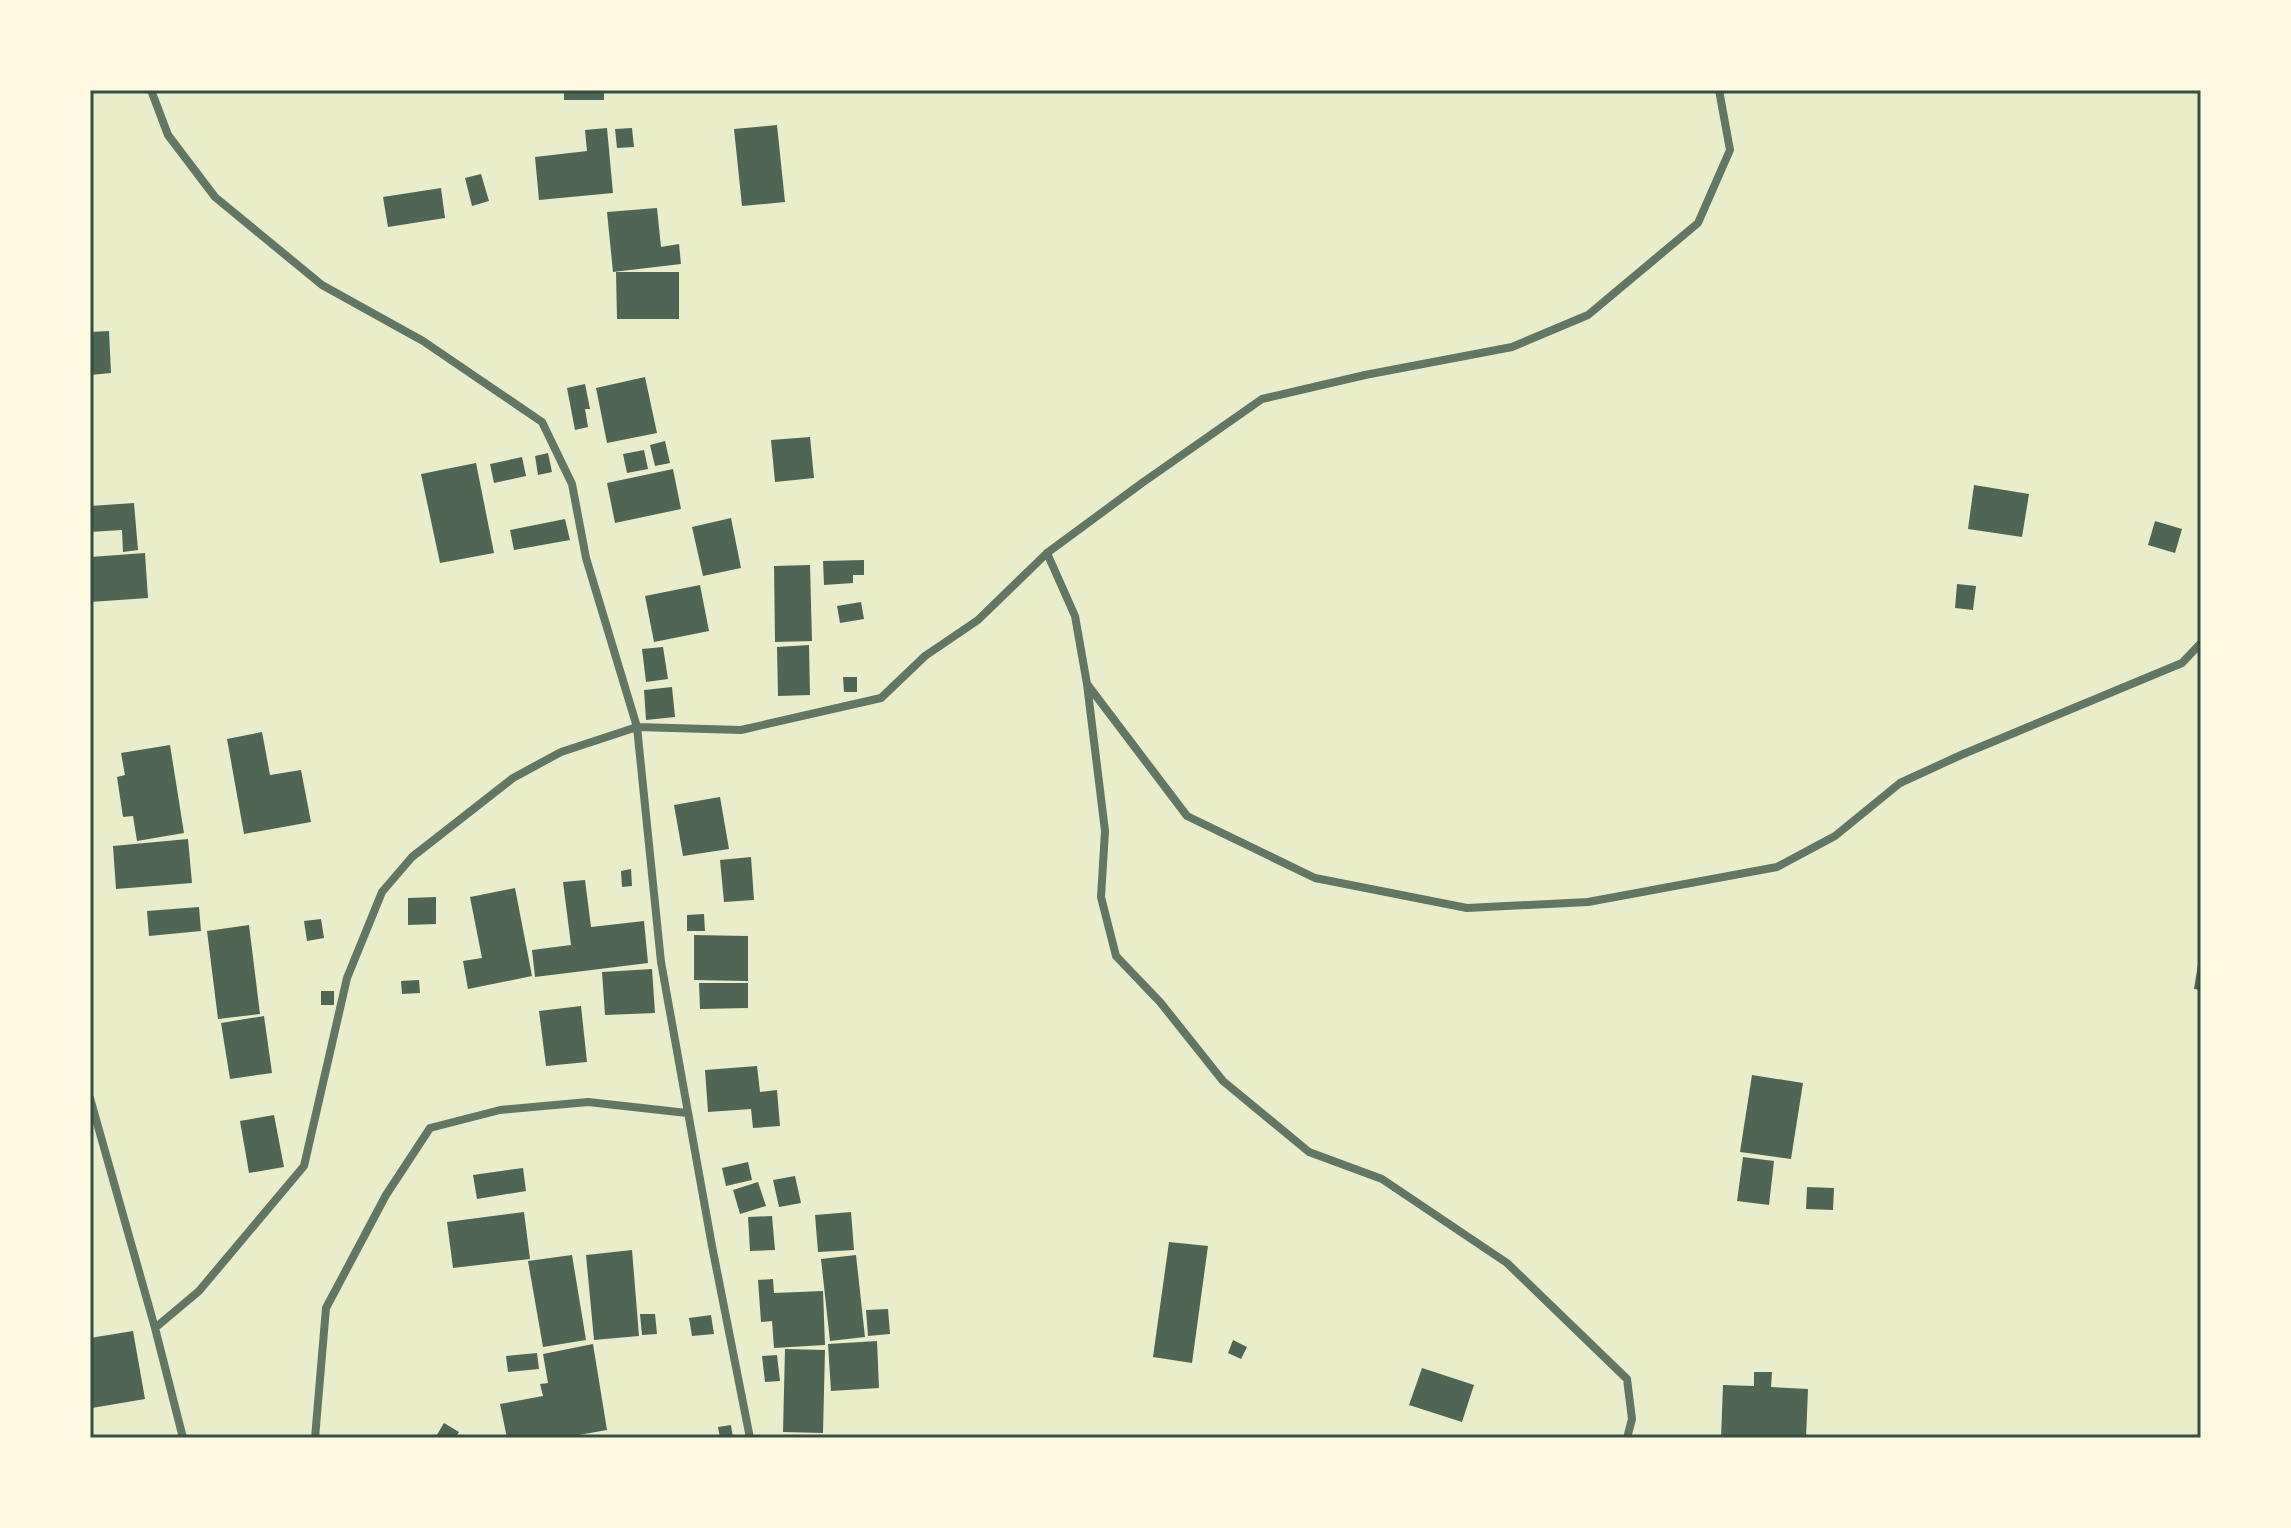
<svg xmlns="http://www.w3.org/2000/svg" width="2291" height="1528" font-family="'DejaVu Sans',sans-serif">
<style>
.building{fill:#4f6655}
.lines{fill:none;stroke-linecap:round;stroke-linejoin:round}
.minor{stroke:#617663;stroke-width:8}
.neatline{fill:none;stroke:#344e41;stroke-width:3}
</style>
<rect width="100%" height="100%" fill="#e9edc9"/>
<!-- building -->
<path class="building" d="M 564,90 L 604,90 L 604,100 L 564,100 Z
M 777,125 L 785,202 L 742,206 L 734,129 Z
M 607,128 L 613,193 L 539,200 L 535,157 L 587,151 L 585,130 Z
M 632,128 L 634,147 L 617,148 L 615,129 Z
M 481,174 L 489,201 L 472,206 L 465,178 Z
M 441,188 L 445,218 L 388,227 L 383,197 Z
M 657,208 L 661,247 L 679,244 L 681,264 L 613,272 L 607,212 Z
M 616,272 L 679,272 L 679,319 L 617,319 Z
M 109,331 L 111,373 L 90,375 L 90,332 Z
M 645,377 L 657,433 L 607,443 L 596,388 Z
M 585,384 L 590,409 L 585,409 L 588,427 L 575,430 L 567,388 Z
M 810,437 L 814,478 L 775,482 L 771,440 Z
M 665,441 L 670,463 L 655,466 L 650,445 Z
M 644,450 L 648,469 L 627,473 L 623,454 Z
M 548,453 L 552,472 L 538,475 L 535,456 Z
M 522,457 L 526,476 L 494,483 L 490,464 Z
M 476,463 L 494,553 L 440,563 L 421,474 Z
M 673,469 L 681,509 L 615,523 L 607,483 Z
M 1974,485 L 2029,494 L 2022,537 L 1968,529 Z
M 134,503 L 138,550 L 123,552 L 122,530 L 90,532 L 90,506 Z
M 731,518 L 741,568 L 703,576 L 692,527 Z
M 565,519 L 570,540 L 514,550 L 510,530 Z
M 2155,521 L 2182,529 L 2175,553 L 2148,545 Z
M 145,553 L 148,598 L 90,602 L 90,557 Z
M 864,560 L 864,575 L 853,575 L 853,583 L 824,585 L 823,561 Z
M 810,565 L 812,641 L 775,642 L 774,566 Z
M 1957,584 L 1976,586 L 1973,610 L 1955,608 Z
M 700,585 L 709,631 L 654,642 L 645,596 Z
M 861,602 L 864,619 L 840,623 L 837,606 Z
M 809,645 L 810,695 L 778,696 L 777,647 Z
M 663,647 L 668,679 L 646,682 L 642,649 Z
M 843,677 L 857,677 L 857,692 L 844,692 Z
M 672,687 L 675,717 L 646,720 L 644,690 Z
M 262,732 L 270,775 L 301,770 L 311,822 L 244,834 L 227,739 Z
M 170,745 L 184,833 L 137,841 L 133,816 L 123,817 L 117,777 L 125,775 L 121,753 Z
M 720,797 L 729,849 L 683,856 L 674,805 Z
M 188,839 L 192,883 L 116,889 L 113,846 Z
M 751,857 L 754,900 L 724,902 L 720,860 Z
M 631,869 L 632,886 L 622,887 L 621,871 Z
M 585,880 L 591,927 L 644,921 L 648,963 L 535,977 L 532,950 L 571,945 L 563,882 Z
M 515,888 L 532,976 L 468,989 L 463,961 L 482,958 L 470,897 Z
M 436,897 L 436,924 L 408,925 L 408,898 Z
M 199,907 L 201,931 L 149,936 L 147,911 Z
M 704,914 L 705,931 L 687,931 L 687,915 Z
M 321,919 L 324,938 L 307,941 L 304,921 Z
M 249,925 L 260,1014 L 218,1019 L 207,931 Z
M 694,935 L 748,936 L 748,981 L 694,980 Z
M 2199,958 L 2201,958 L 2201,990 L 2194,989 Z
M 652,969 L 655,1013 L 605,1015 L 602,972 Z
M 419,980 L 420,993 L 402,994 L 401,981 Z
M 699,983 L 748,983 L 748,1008 L 700,1009 Z
M 321,991 L 334,991 L 334,1005 L 321,1005 Z
M 581,1006 L 587,1062 L 546,1066 L 539,1011 Z
M 264,1016 L 272,1073 L 230,1079 L 221,1023 Z
M 757,1066 L 760,1092 L 777,1090 L 780,1126 L 753,1128 L 751,1109 L 708,1112 L 705,1070 Z
M 1752,1075 L 1803,1083 L 1791,1159 L 1740,1152 Z
M 274,1115 L 284,1167 L 249,1173 L 240,1121 Z
M 1743,1157 L 1774,1161 L 1769,1205 L 1737,1201 Z
M 748,1162 L 752,1180 L 726,1186 L 722,1168 Z
M 523,1168 L 526,1191 L 477,1199 L 473,1175 Z
M 795,1176 L 801,1203 L 779,1207 L 773,1180 Z
M 758,1182 L 766,1206 L 740,1214 L 733,1190 Z
M 1807,1187 L 1834,1188 L 1833,1210 L 1806,1209 Z
M 524,1212 L 530,1259 L 453,1268 L 447,1222 Z
M 851,1212 L 854,1250 L 818,1252 L 815,1215 Z
M 772,1216 L 775,1250 L 750,1251 L 748,1217 Z
M 1169,1242 L 1208,1246 L 1192,1363 L 1153,1357 Z
M 632,1250 L 639,1336 L 594,1340 L 586,1255 Z
M 572,1255 L 586,1340 L 543,1347 L 528,1261 Z
M 856,1255 L 865,1337 L 830,1341 L 821,1259 Z
M 773,1279 L 774,1293 L 823,1291 L 825,1345 L 774,1348 L 772,1321 L 761,1322 L 758,1280 Z
M 888,1309 L 890,1334 L 868,1336 L 866,1310 Z
M 640,1314 L 655,1314 L 657,1334 L 642,1335 Z
M 711,1315 L 714,1334 L 692,1336 L 689,1318 Z
M 133,1331 L 145,1399 L 92,1408 L 90,1338 Z
M 1233,1340 L 1247,1347 L 1241,1359 L 1228,1353 Z
M 877,1341 L 879,1388 L 831,1391 L 828,1344 Z
M 593,1344 L 607,1430 L 562,1438 L 507,1438 L 500,1404 L 543,1396 L 540,1384 L 548,1383 L 543,1354 Z
M 785,1349 L 825,1350 L 823,1433 L 783,1432 Z
M 537,1353 L 539,1369 L 508,1372 L 506,1356 Z
M 777,1355 L 780,1381 L 765,1382 L 762,1356 Z
M 1422,1368 L 1474,1385 L 1462,1422 L 1409,1405 Z
M 1754,1372 L 1772,1372 L 1771,1387 L 1808,1389 L 1806,1438 L 1721,1438 L 1723,1385 L 1754,1386 Z
M 444,1423 L 459,1432 L 455,1438 L 435,1438 Z
M 731,1425 L 733,1438 L 720,1438 L 718,1427 Z"/>
<g class="lines">
<!-- minor -->
<path class="minor" d="M 151,90 L 168,135 L 215,197 L 322,285 L 423,341 L 542,422 L 572,484 L 586,558 L 637,727 L 661,962 L 712,1246 L 750,1438
M 1047,553 L 1075,616 L 1087,684 L 1105,831 L 1101,897 L 1116,956 L 1160,1002 L 1223,1081 L 1309,1152 L 1382,1179 L 1507,1263 L 1627,1379 L 1632,1419 L 1627,1438
M 1087,684 L 1187,816 L 1315,878 L 1467,908 L 1588,902 L 1777,867 L 1835,836 L 1900,783 L 1961,755 L 2182,663 L 2201,643
M 90,1098 L 155,1328 L 183,1438
M 155,1328 L 199,1291 L 304,1166 L 347,978 L 382,892 L 412,857 L 513,778 L 561,752 L 637,727 L 741,730 L 881,698 L 925,656 L 978,620 L 1047,553 L 1142,483 L 1262,399 L 1365,375 L 1512,347 L 1588,315 L 1698,223 L 1730,150 L 1719,90
M 315,1438 L 326,1308 L 386,1195 L 430,1128 L 500,1110 L 588,1102 L 687,1113"/>
</g>
<!-- border -->
<rect width="2291" height="1528" fill="none" stroke="#fefae0" stroke-width="184"/>
<rect x="92" y="92" width="2107" height="1344" class="neatline"/>
</svg>
